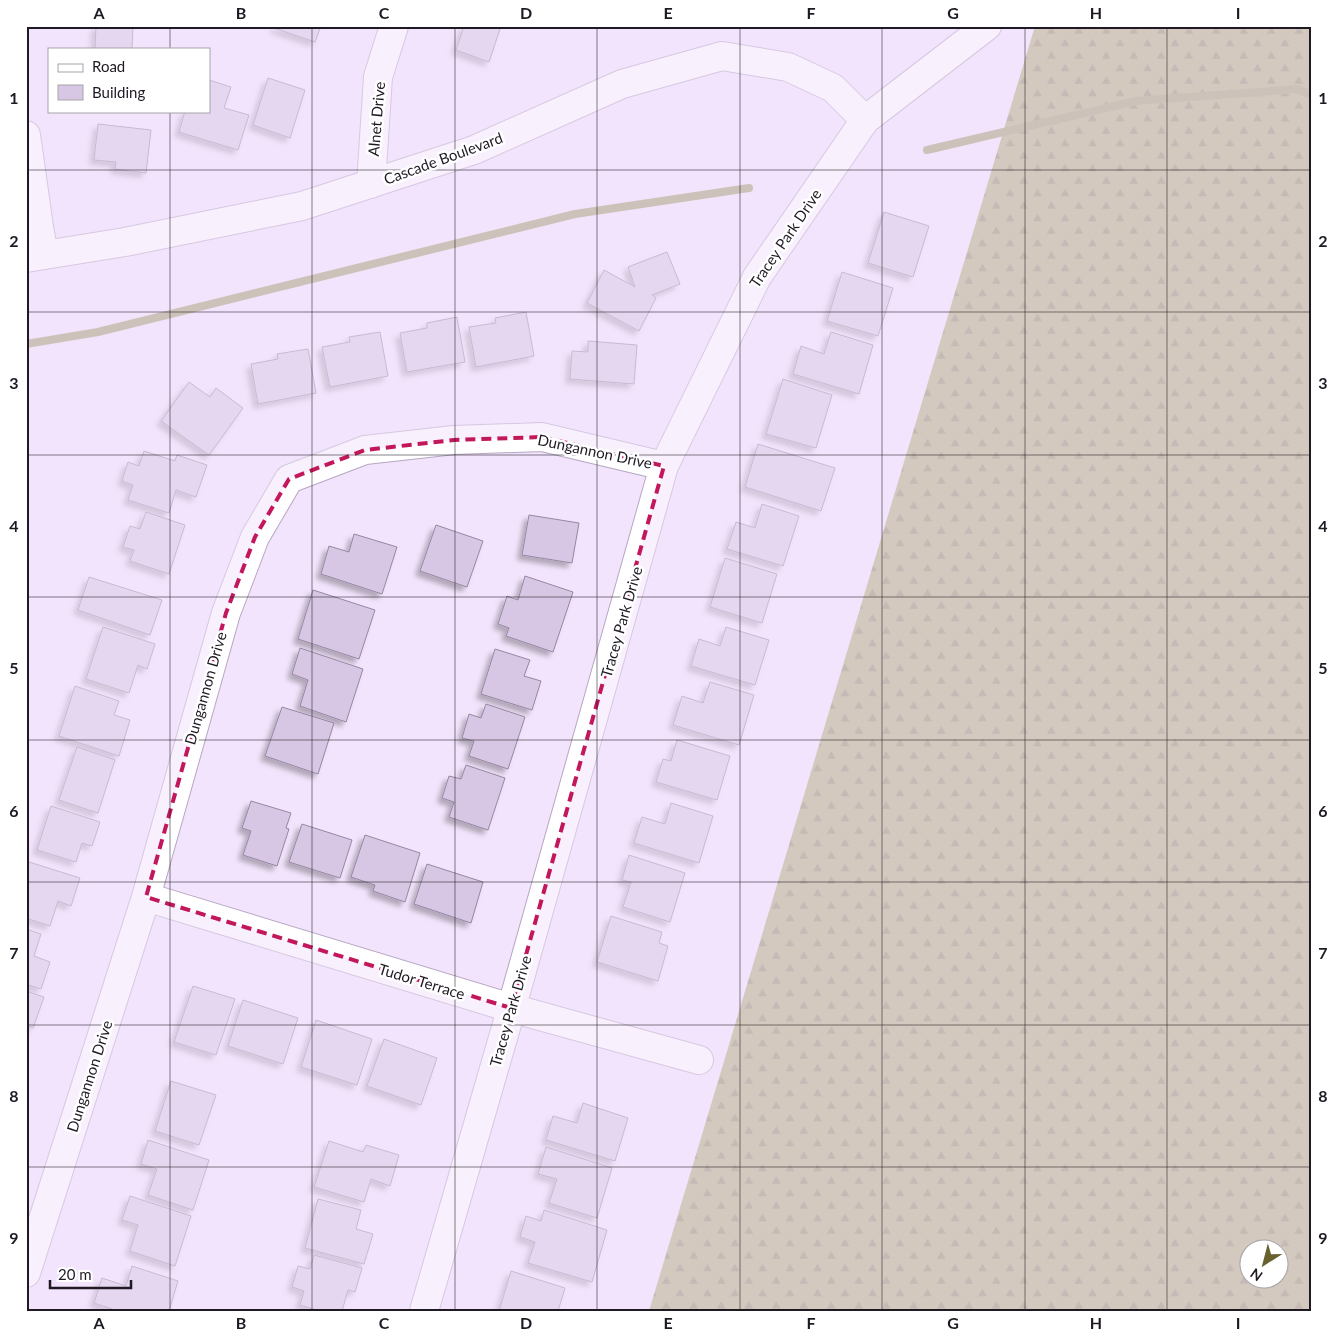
<svg xmlns="http://www.w3.org/2000/svg" width="1337" height="1337" font-family="Lato,sans-serif">
<style>
.forest{fill:url(#forest-firs);fill-rule:evenodd}
.lines{fill:none;stroke-linecap:round;stroke-linejoin:round}
.stream{stroke:#a19a68;stroke-width:8}
.building{fill:#d7c7e4;stroke:#9687a2;filter:url(#shadow)}
.minor-casing{stroke:#b7a7c3;stroke-width:30}
.minor{stroke:#fff;stroke-width:28}
.marked{fill:none;stroke:#c2185b;stroke-width:4;stroke-dasharray:10 6;stroke-linejoin:round}
.grid{fill:none;stroke:#1f1923;stroke-width:1;stroke-opacity:0.55}
.labels{text-anchor:middle;dominant-baseline:central;stroke-width:5;stroke-linejoin:round;paint-order:stroke}
.street-label{font-size:15px;fill:#1f1923;stroke:#fff}
.neatline{fill:none;stroke:#1f1923;stroke-width:2}
.grid-label{font-size:16px;text-anchor:middle;font-weight:bold;fill:#1f1923}
</style>
<defs>
<pattern id="forest-firs" width="22" height="20" patternUnits="userSpaceOnUse" patternTransform="scale(1.25)"><rect width="22" height="20" fill="#afa876"/><path d="M5 1l3.5 6h-7zM16 11l3.5 6h-7z" fill="#8e8860"/></pattern>
<filter id="shadow"><feDropShadow dx="-4.5" dy="4.5" stdDeviation="2.5" flood-color="#0004"/></filter>
</defs>
<rect width="100%" height="100%" fill="#f2e4fc"/>
<!-- forest -->
<path class="forest" d="M 1035,26 L 1311,26 L 1311,1311 L 649,1311 ZM 1250,1250 L 1280,1250 L 1280,1280 L 1250,1280 Z"/>
<g class="lines">
<!-- stream -->
<path class="stream" d="M 927,150 L 1136,101 L 1298,89 L 1311,95
M 26,344 L 98,332 L 575,214 L 749,188"/>
</g>
<!-- building -->
<path class="building" d="M 96,26 L 133,26 L 132,49 L 95,49 Z
M 275,26 L 321,26 L 315,42 L 274,28 Z
M 464,26 L 501,26 L 489,62 L 456,50 Z
M 268,78 L 305,90 L 290,138 L 253,125 Z
M 209,80 L 231,87 L 224,108 L 249,115 L 238,150 L 179,132 L 185,111 L 209,111 Z
M 98,124 L 151,130 L 146,173 L 115,169 L 116,162 L 94,160 Z
M 884,212 L 929,226 L 913,277 L 868,263 Z
M 667,252 L 680,284 L 652,295 L 656,298 L 639,331 L 587,303 L 604,270 L 635,287 L 628,267 Z
M 842,272 L 893,288 L 878,336 L 827,321 Z
M 526,312 L 534,356 L 476,367 L 469,327 L 496,323 L 495,318 Z
M 457,317 L 465,362 L 407,372 L 400,333 L 427,328 L 427,323 Z
M 380,332 L 388,376 L 330,387 L 322,347 L 350,342 L 349,337 Z
M 831,332 L 873,345 L 859,394 L 793,374 L 801,346 L 824,354 Z
M 588,341 L 637,345 L 634,384 L 570,379 L 572,351 L 588,352 Z
M 308,349 L 316,393 L 258,404 L 251,364 L 278,359 L 277,354 Z
M 783,379 L 832,395 L 816,448 L 766,434 Z
M 189,382 L 210,397 L 216,388 L 243,408 L 209,455 L 161,421 Z
M 758,444 L 835,468 L 821,511 L 745,487 Z
M 144,451 L 175,461 L 177,455 L 207,465 L 196,497 L 176,490 L 169,513 L 128,500 L 133,485 L 122,481 L 128,462 L 139,466 Z
M 762,504 L 799,516 L 783,566 L 727,549 L 736,522 L 755,528 Z
M 146,512 L 185,525 L 169,574 L 130,561 L 134,550 L 123,547 L 130,526 L 140,529 Z
M 529,515 L 579,523 L 572,563 L 522,555 Z
M 436,525 L 483,541 L 467,587 L 420,571 Z
M 354,534 L 397,547 L 382,594 L 321,574 L 329,546 L 349,552 Z
M 725,558 L 777,574 L 762,623 L 710,607 Z
M 525,576 L 573,592 L 553,652 L 506,636 L 509,628 L 498,624 L 507,596 L 518,600 Z
M 89,577 L 162,600 L 150,635 L 78,610 Z
M 313,590 L 375,610 L 359,659 L 298,639 Z
M 103,627 L 155,644 L 147,669 L 138,665 L 129,693 L 86,679 Z
M 726,627 L 769,640 L 755,685 L 691,666 L 699,639 L 720,646 Z
M 300,648 L 363,669 L 346,722 L 300,706 L 308,680 L 292,674 Z
M 495,649 L 530,660 L 524,676 L 541,681 L 532,710 L 481,694 Z
M 710,682 L 754,695 L 739,745 L 673,725 L 682,696 L 703,703 Z
M 75,686 L 119,701 L 114,715 L 130,720 L 119,756 L 59,736 Z
M 486,704 L 525,717 L 508,769 L 469,756 L 474,741 L 462,738 L 469,714 L 481,718 Z
M 282,707 L 334,723 L 318,774 L 265,756 Z
M 677,740 L 730,756 L 717,800 L 656,782 L 663,759 L 671,761 Z
M 77,747 L 115,760 L 98,813 L 59,800 Z
M 466,765 L 505,778 L 488,830 L 449,817 L 454,802 L 442,798 L 449,776 L 461,779 Z
M 251,801 L 291,813 L 286,828 L 289,829 L 277,866 L 243,855 L 251,831 L 242,828 Z
M 671,803 L 713,816 L 699,863 L 634,843 L 642,817 L 665,824 Z
M 51,806 L 100,822 L 92,846 L 82,843 L 76,862 L 37,850 Z
M 302,824 L 352,840 L 340,878 L 289,862 Z
M 365,835 L 420,853 L 405,902 L 373,891 L 375,885 L 351,877 Z
M 629,855 L 685,873 L 670,922 L 623,907 L 631,882 L 622,880 Z
M 26,861 L 80,878 L 71,906 L 58,901 L 50,926 L 26,918 Z
M 427,864 L 483,882 L 471,923 L 414,904 Z
M 611,916 L 662,932 L 659,943 L 668,946 L 658,981 L 597,962 Z
M 26,929 L 41,934 L 34,956 L 50,962 L 41,989 L 26,984 Z
M 193,986 L 235,999 L 216,1055 L 174,1042 Z
M 26,991 L 44,997 L 33,1028 L 26,1025 Z
M 243,1000 L 298,1018 L 283,1064 L 228,1046 Z
M 316,1020 L 372,1039 L 357,1085 L 301,1067 Z
M 384,1039 L 437,1058 L 421,1105 L 367,1086 Z
M 171,1081 L 216,1095 L 199,1145 L 155,1131 Z
M 583,1103 L 628,1118 L 615,1161 L 546,1140 L 553,1116 L 577,1123 Z
M 148,1140 L 209,1160 L 193,1210 L 148,1195 L 157,1169 L 141,1164 Z
M 329,1141 L 363,1152 L 366,1145 L 399,1155 L 390,1186 L 371,1179 L 364,1202 L 314,1187 Z
M 546,1147 L 612,1168 L 597,1218 L 549,1203 L 557,1179 L 538,1174 Z
M 130,1196 L 191,1216 L 175,1266 L 130,1251 L 138,1225 L 122,1220 Z
M 318,1199 L 361,1210 L 356,1229 L 373,1234 L 364,1264 L 305,1248 Z
M 544,1210 L 607,1230 L 592,1282 L 528,1263 L 535,1242 L 520,1237 L 526,1216 L 541,1221 Z
M 314,1255 L 362,1268 L 355,1292 L 348,1290 L 342,1311 L 320,1311 L 300,1305 L 304,1291 L 292,1287 L 298,1266 L 310,1269 Z
M 132,1266 L 178,1281 L 169,1311 L 118,1311 L 94,1303 L 102,1278 L 126,1286 Z
M 511,1271 L 565,1288 L 558,1311 L 499,1311 Z"/>
<g class="lines">
<!-- minor casing -->
<g class="minor-casing">
<path id="minor" d="M 26,135 L 39,227 L 44,255
M 371,184 L 378,77 L 394,26
M 26,258 L 125,242 L 302,206 L 474,150 L 622,84 L 722,56 L 788,67 L 833,88 L 865,120
M 146,897 L 511,1008 L 699,1060
M 26,1273 L 146,897 L 226,613 L 255,537 L 289,479 L 365,450 L 454,440 L 542,437 L 664,466
M 424,1311 L 505,1031 L 664,466 L 757,277 L 865,120 L 987,26"/>
</g>
<!-- minor -->
<use href="#minor" class="minor"/>
</g>
<!-- marked area -->
<path d="M0 0H1337V1337H0ZM 542,437 L 664,466 L 511,1008 L 146,897 L 226,613 L 255,537 L 289,479 L 365,450 L 454,440 Z" fill="#f2e4fc" fill-opacity=".55" fill-rule="evenodd"/>
<path class="marked" d="M 542,437 L 664,466 L 511,1008 L 146,897 L 226,613 L 255,537 L 289,479 L 365,450 L 454,440 Z"/>
<!-- grid -->
<path class="grid" d="M 170,26 L 170,49M 312,26 L 312,1311M 455,26 L 455,1311M 597,26 L 597,1311M 740,26 L 740,1311M 882,26 L 882,1311M 1025,26 L 1025,1311M 1167,26 L 1167,1311M 170,111 L 170,1311M 26,170 L 1311,170M 26,312 L 1311,312M 26,455 L 1311,455M 26,597 L 1311,597M 26,740 L 1311,740M 26,882 L 1311,882M 26,1025 L 1311,1025M 26,1167 L 1311,1167"/>
<g class="labels">
<!-- street labels -->
<g class="street-label">
<text transform="translate(376 119) rotate(-85)">Alnet Drive</text>
<text transform="translate(443 158) rotate(-20)">Cascade Boulevard</text>
<text transform="translate(785 238) rotate(-56)">Tracey Park Drive</text>
<text transform="translate(595 451) rotate(12)">Dungannon Drive</text>
<text transform="translate(621 622) rotate(-74)">Tracey Park Drive</text>
<text transform="translate(205 688) rotate(-74)">Dungannon Drive</text>
<text transform="translate(422 981) rotate(17)">Tudor Terrace</text>
<text transform="translate(510 1011) rotate(-74)">Tracey Park Drive</text>
<text transform="translate(89 1076) rotate(-72)">Dungannon Drive</text>
</g>
</g>
<!-- border -->
<rect width="1337" height="1337" fill="none" stroke="#ffffff" stroke-width="55"/>
<!-- legend -->
<rect x="48" y="48" width="162" height="65" fill="#ffffff" stroke="#a5a3a7"/>
<rect x="58" y="64" width="25" height="8" fill="#ffffff" stroke="#a5a3a7"/>
<text x="92" y="72" font-size="15" fill="#1f1923">Road</text>
<rect x="58" y="85" width="25" height="15" fill="#d7c7e4" stroke="#a5a3a7"/>
<text x="92" y="98" font-size="15" fill="#1f1923">Building</text>
<!-- north arrow -->
<g transform="translate(1264 1264) rotate(216)"><circle r="24" fill="#ffffff" stroke="#a5a3a7"/>
<path d="M0-4L9 19L0 12L-9 19Z" fill="#68602d"/>
<text y="-8" font-size="14" font-weight="bold" text-anchor="middle" fill="#1f1923">N</text>
</g>
<!-- scale -->
<path d="M50 1280v8h81v-8" fill="none" stroke="#1f1923" stroke-width="2.5"/>
<text x="58" y="1280" font-size="15" fill="#1f1923" stroke="#ffffff" stroke-width="4" paint-order="stroke">20 m</text>
<rect x="28" y="28" width="1282" height="1282" class="neatline"/>
<g class="grid-label">
<text x="99" y="19">A</text>
<text x="241" y="19">B</text>
<text x="384" y="19">C</text>
<text x="526" y="19">D</text>
<text x="668" y="19">E</text>
<text x="811" y="19">F</text>
<text x="953" y="19">G</text>
<text x="1096" y="19">H</text>
<text x="1238" y="19">I</text>
<text x="14" y="104">1</text>
<text x="1323" y="104">1</text>
<text x="14" y="247">2</text>
<text x="1323" y="247">2</text>
<text x="14" y="389">3</text>
<text x="1323" y="389">3</text>
<text x="14" y="532">4</text>
<text x="1323" y="532">4</text>
<text x="14" y="674">5</text>
<text x="1323" y="674">5</text>
<text x="14" y="817">6</text>
<text x="1323" y="817">6</text>
<text x="14" y="959">7</text>
<text x="1323" y="959">7</text>
<text x="14" y="1102">8</text>
<text x="1323" y="1102">8</text>
<text x="14" y="1244">9</text>
<text x="1323" y="1244">9</text>
<text x="99" y="1329">A</text>
<text x="241" y="1329">B</text>
<text x="384" y="1329">C</text>
<text x="526" y="1329">D</text>
<text x="668" y="1329">E</text>
<text x="811" y="1329">F</text>
<text x="953" y="1329">G</text>
<text x="1096" y="1329">H</text>
<text x="1238" y="1329">I</text>
</g>
</svg>
